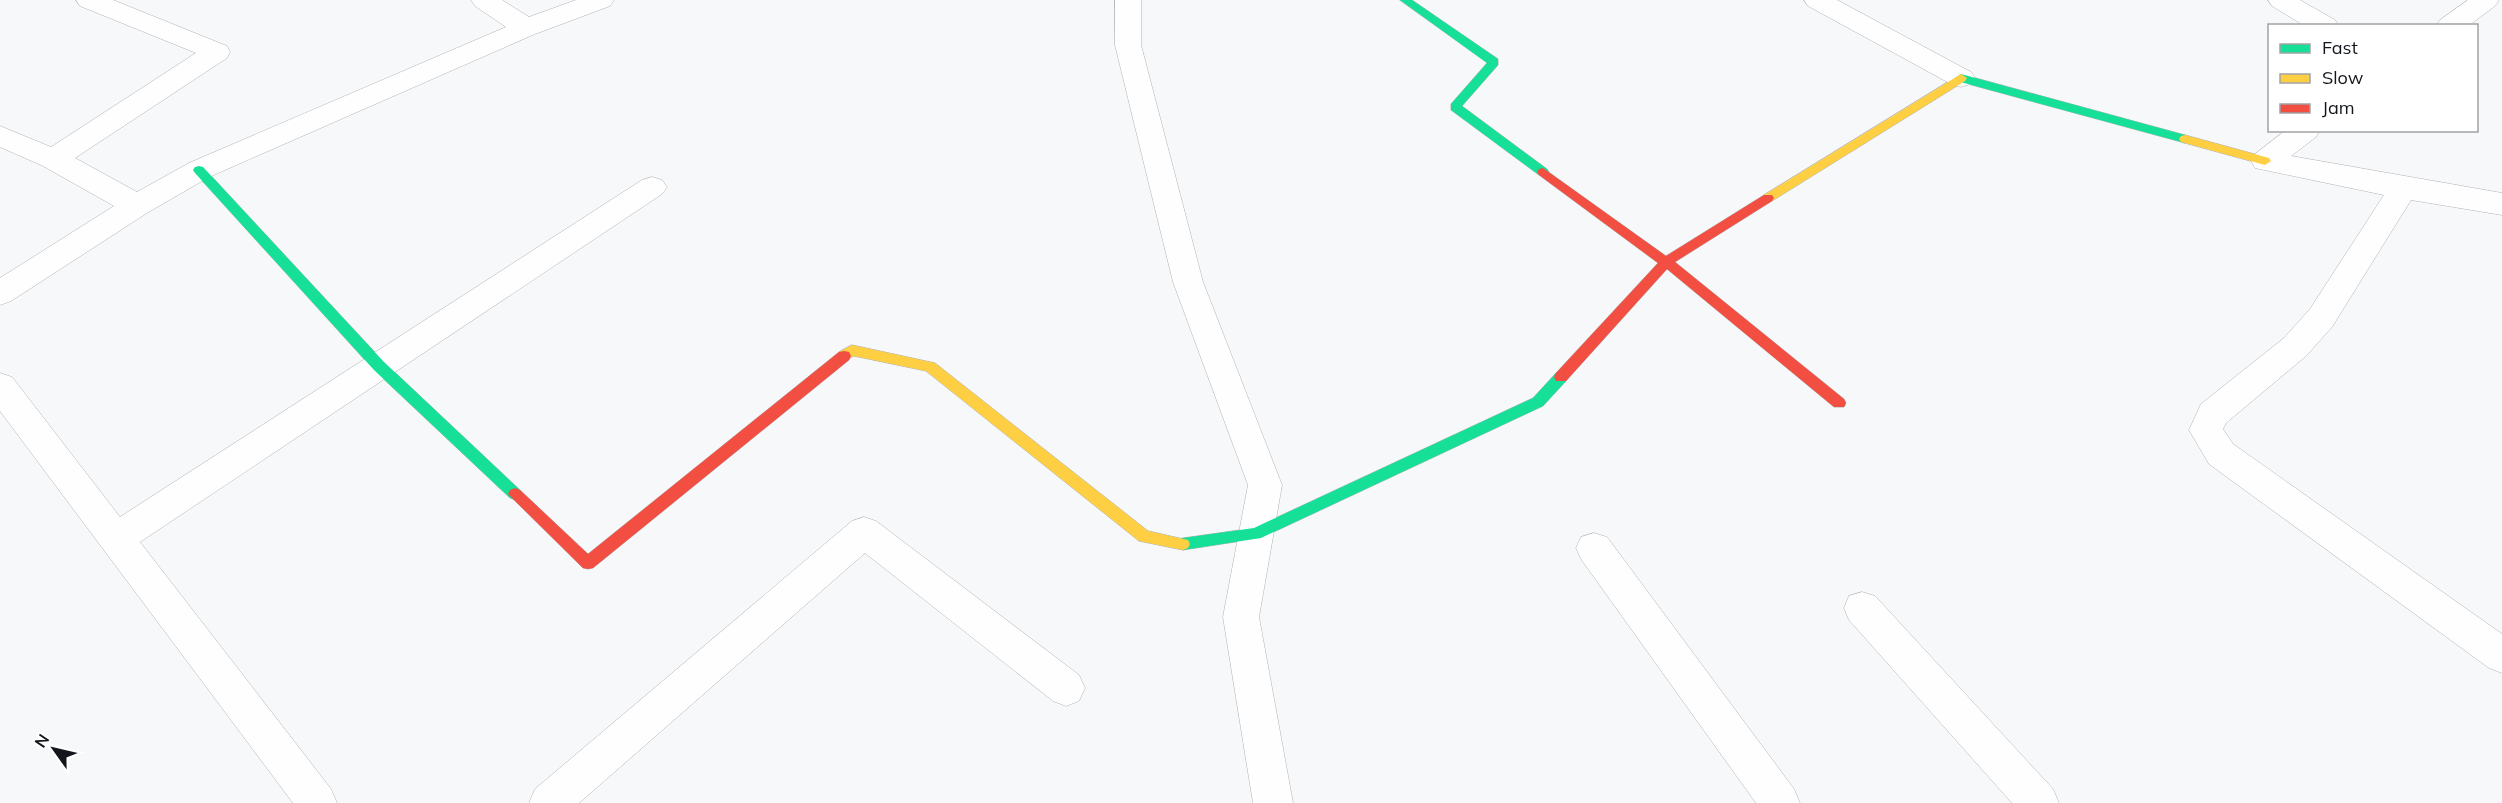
<svg xmlns="http://www.w3.org/2000/svg" width="2502" height="803" font-family="Mulish,sans-serif">
<style>
.lines{fill:none;stroke-linecap:round;stroke-linejoin:round}
.street-casing{stroke:#b0b2b6;stroke-width:1}
.fast-casing{stroke:#b0b2b6;stroke-width:1}
.slow-casing{stroke:#b0b2b6;stroke-width:1}
.jam-casing{stroke:#b0b2b6;stroke-width:1}
.street{fill:#fefefe;fill-rule:evenodd}
.fast{fill:#16e098;fill-rule:evenodd}
.slow{fill:#ffcf43;fill-rule:evenodd}
.jam{fill:#f24e42;fill-rule:evenodd}
</style>
<rect width="100%" height="100%" fill="#f6f8fa"/>
<g class="lines">
<!-- street casing -->
<g class="street-casing">
<path id="street" d="M 76,0 L 113,0 L 227,46 L 230,52 L 227,58 L 75,158 L 137,192 L 189,163 L 506,27 L 475,6 L 471,0 L 502,0 L 529,17 L 576,0 L 614,0 L 610,6 L 535,34 L 209,177 L 147,213 L 11,301 L 0,305 L 0,278 L 114,206 L 43,166 L 0,147 L 0,126 L 51,147 L 196,53 L 80,6 Z
M 1115,0 L 1141,0 L 1141,45 L 1203,282 L 1282,485 L 1259,617 L 1293,803 L 1253,803 L 1223,617 L 1248,485 L 1173,282 L 1115,45 Z
M 1804,0 L 1837,0 L 1971,72 L 1975,78 L 1971,84 L 1961,87 L 1951,84 L 1808,6 Z
M 2268,0 L 2300,0 L 2335,20 L 2339,26 L 2305,26 L 2272,6 Z
M 2468,0 L 2499,0 L 2495,6 L 2468,26 L 2436,26 L 2440,20 Z
M 2286,130 L 2320,130 L 2316,137 L 2291,156 L 2502,193 L 2502,215 L 2411,200 L 2332,327 L 2306,356 L 2226,423 L 2223,429 L 2233,444 L 2502,634 L 2502,673 L 2489,668 L 2209,464 L 2189,430 L 2201,404 L 2284,338 L 2310,309 L 2384,195 L 2255,168 L 2251,161 L 2255,154 Z
M 652,177 L 662,180 L 667,187 L 662,194 L 140,542 L 331,789 L 337,803 L 293,803 L 0,411 L 0,373 L 12,377 L 120,517 L 642,180 Z
M 864,517 L 876,521 L 1079,675 L 1085,688 L 1079,701 L 1066,706 L 1053,701 L 865,553 L 579,803 L 529,803 L 535,789 L 852,521 Z
M 1594,533 L 1607,537 L 1794,789 L 1800,803 L 1756,803 L 1581,559 L 1576,548 L 1581,537 Z
M 1862,592 L 1875,596 L 2053,789 L 2059,803 L 2012,803 L 1849,620 L 1844,608 L 1849,596 Z"/>
</g>
<!-- fast casing -->
<g class="fast-casing">
<path id="fast" d="M 1400,0 L 1412,0 L 1498,59 L 1498,65 L 1462,106 L 1547,169 L 1549,172 L 1547,175 L 1539,175 L 1451,110 L 1451,104 L 1487,63 Z
M 1961,74 L 2185,135 L 2191,139 L 2185,143 L 1957,81 L 1955,78 Z
M 199,166 L 203,167 L 384,362 L 520,490 L 522,494 L 520,498 L 515,500 L 510,498 L 374,370 L 195,173 L 193,170 L 195,167 Z
M 1561,372 L 1566,373 L 1568,377 L 1566,381 L 1543,406 L 1261,538 L 1183,550 L 1178,548 L 1176,544 L 1178,540 L 1183,538 L 1254,528 L 1533,398 L 1556,373 Z"/>
</g>
<!-- slow casing -->
<g class="slow-casing">
<path id="slow" d="M 1961,74 L 1967,78 L 1965,81 L 1772,201 L 1764,201 L 1762,198 L 1764,195 Z
M 2185,135 L 2269,158 L 2271,161 L 2265,165 L 2181,142 L 2179,139 L 2181,136 Z
M 852,345 L 935,363 L 1148,531 L 1188,540 L 1190,544 L 1188,548 L 1183,550 L 1139,541 L 926,371 L 854,356 L 844,361 L 839,360 L 837,356 L 839,352 Z"/>
</g>
<!-- jam casing -->
<g class="jam-casing">
<path id="jam" d="M 1543,168 L 1666,256 L 1764,195 L 1772,195 L 1774,198 L 1772,201 L 1675,262 L 1844,399 L 1846,403 L 1844,407 L 1834,407 L 1667,269 L 1566,381 L 1556,381 L 1554,377 L 1556,373 L 1658,263 L 1539,175 L 1537,172 L 1539,169 Z
M 844,351 L 849,352 L 851,356 L 849,360 L 593,568 L 588,569 L 583,568 L 508,494 L 510,490 L 515,488 L 520,490 L 588,554 L 839,352 Z"/>
</g>
<!-- street -->
<use href="#street" class="street"/>
<!-- fast -->
<use href="#fast" class="fast"/>
<!-- slow -->
<use href="#slow" class="slow"/>
<!-- jam -->
<use href="#jam" class="jam"/>
</g>
<!-- legend -->
<rect x="2268" y="24" width="210" height="108" fill="#ffffff" stroke="#a1a2a5" stroke-width="1.5"/>
<rect x="2280" y="44" width="30" height="9" fill="#16e098" stroke="#a1a2a5" stroke-width="1.5"/>
<text x="2322" y="54" font-size="18" fill="#13171d">Fast</text>
<rect x="2280" y="74" width="30" height="9" fill="#ffcf43" stroke="#a1a2a5" stroke-width="1.5"/>
<text x="2322" y="84" font-size="18" fill="#13171d">Slow</text>
<rect x="2280" y="104" width="30" height="9" fill="#f24e42" stroke="#a1a2a5" stroke-width="1.5"/>
<text x="2322" y="114" font-size="18" fill="#13171d">Jam</text>
<!-- north arrow -->
<g transform="translate(54 749) rotate(304)" stroke="#ffffff" stroke-width="4.5" paint-order="stroke">
<path d="M0-4.5L10 22L0 15L-10 22Z" fill="#13171d"/>
<text y="-9" font-size="16" font-weight="bold" text-anchor="middle" fill="#13171d">N</text>
</g>
</svg>
